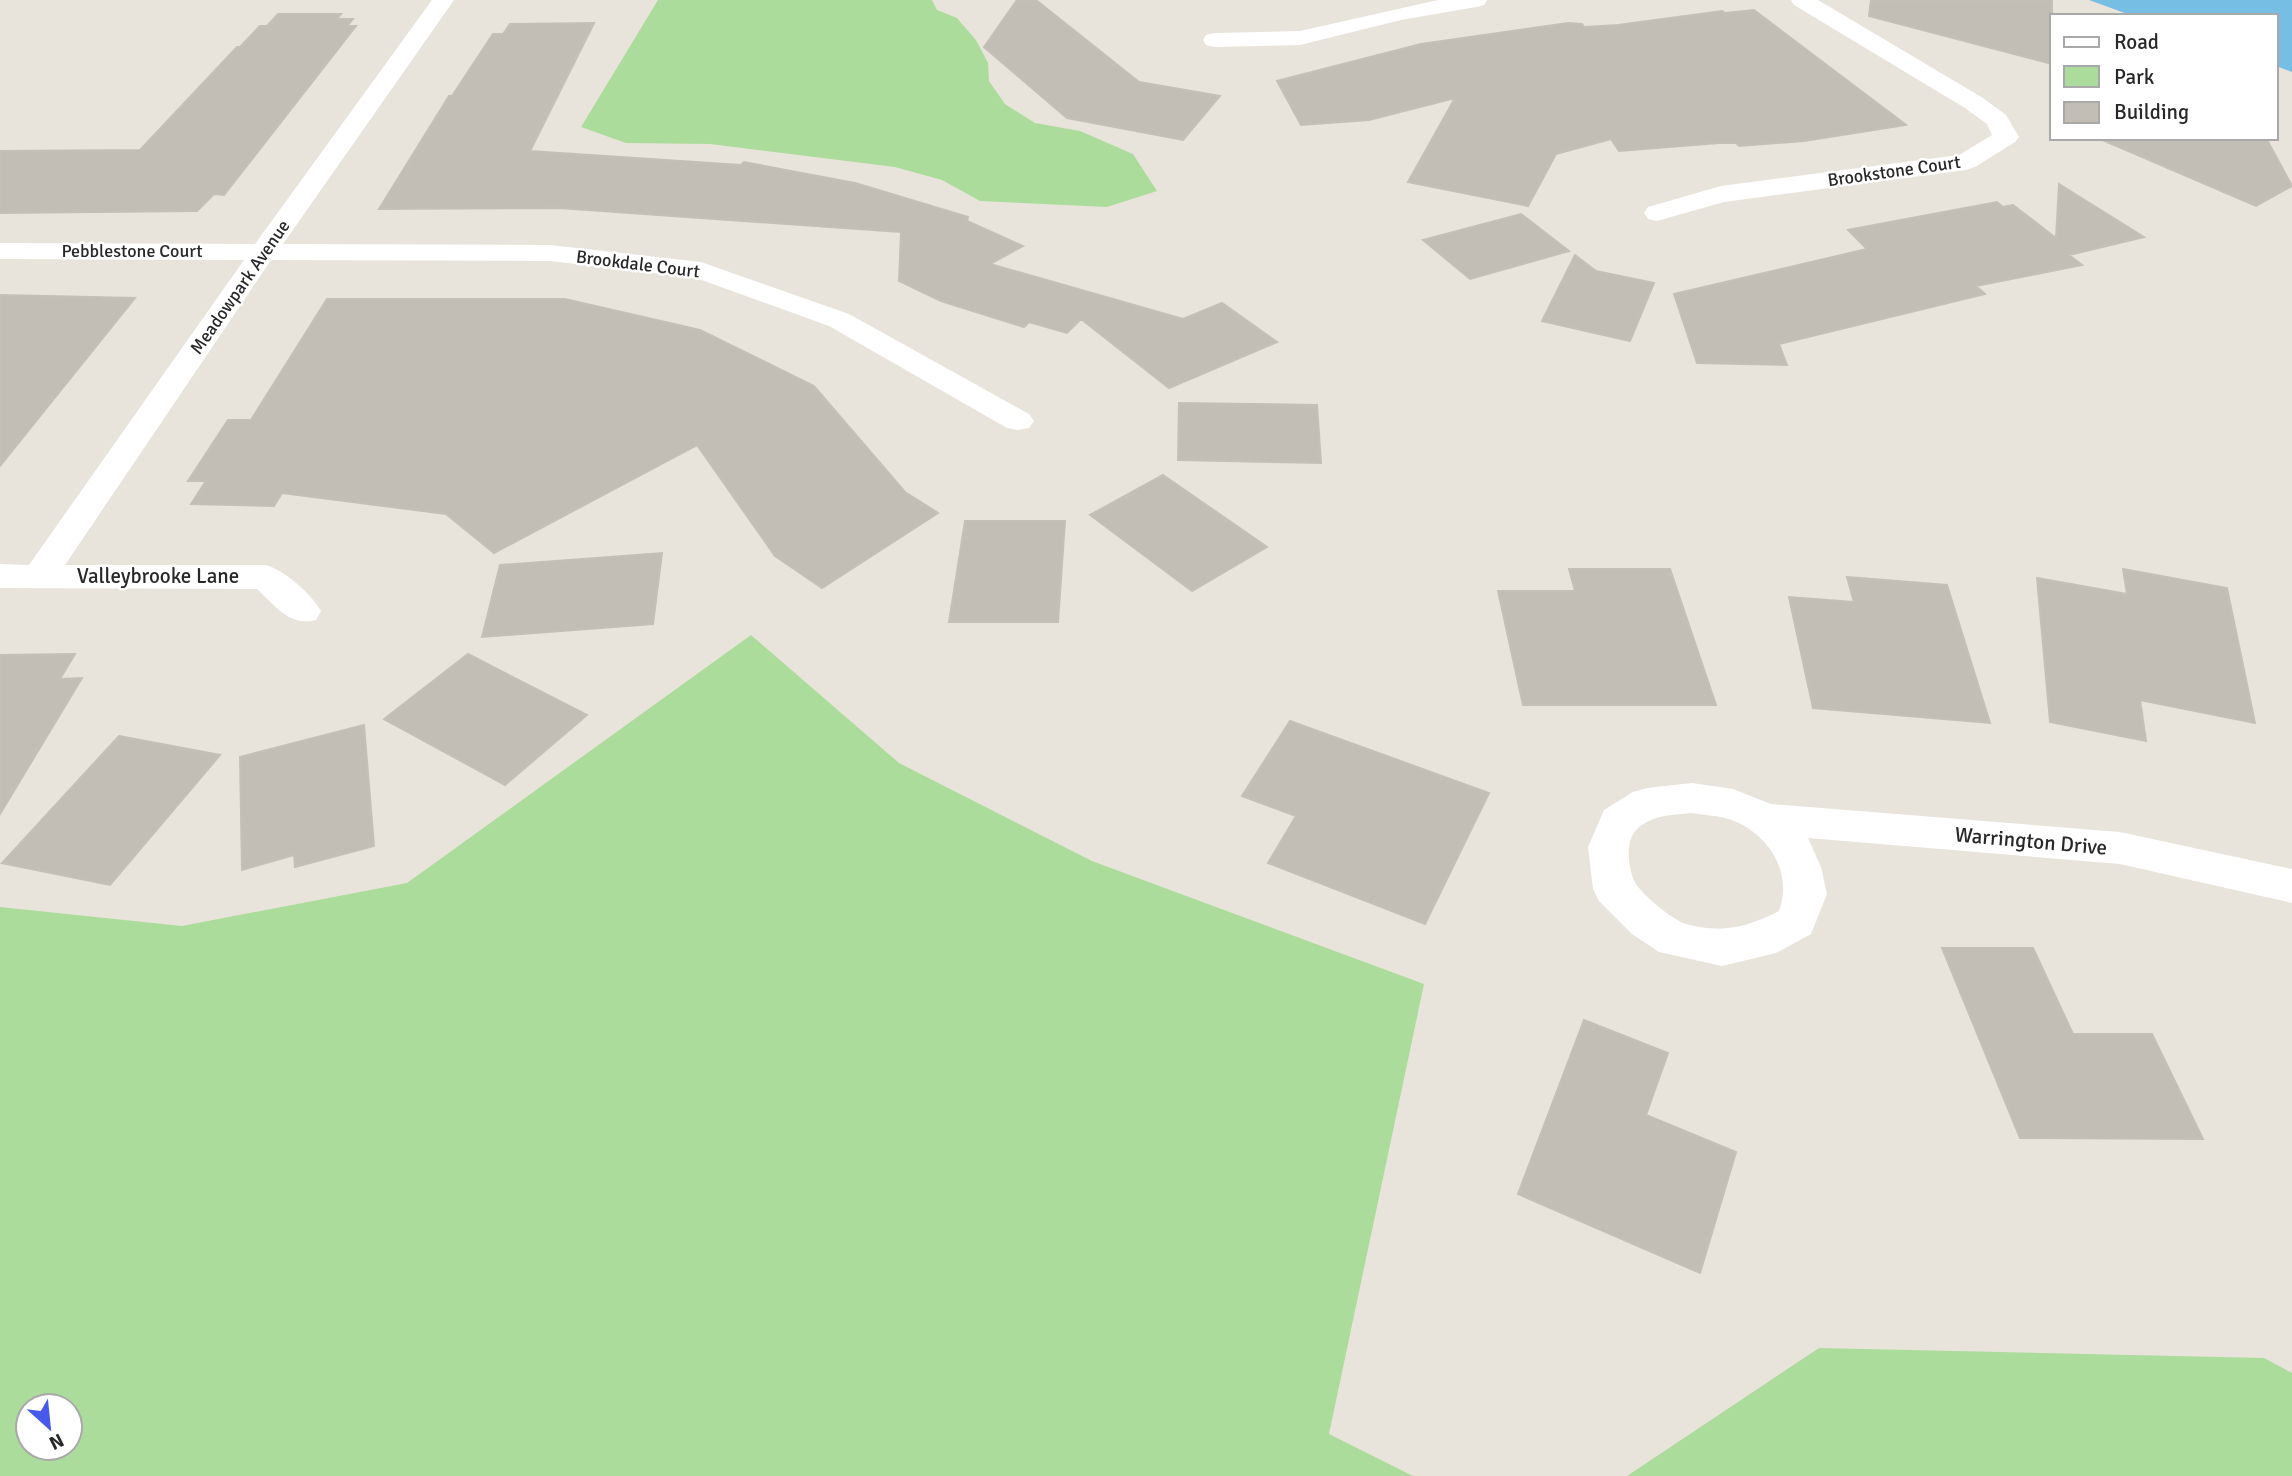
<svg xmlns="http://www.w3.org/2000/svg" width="2292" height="1476" font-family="Signika,sans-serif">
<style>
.green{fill:#acdc9b;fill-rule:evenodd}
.water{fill:#76bee3}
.building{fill:#c2beb6;stroke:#c4c0b5;stroke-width:2}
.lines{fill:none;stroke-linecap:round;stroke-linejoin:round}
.minor{fill:#fff;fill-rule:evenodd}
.labels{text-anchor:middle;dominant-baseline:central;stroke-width:5;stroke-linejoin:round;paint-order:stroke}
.far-street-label{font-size:18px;fill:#282828;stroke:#fff}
.street-label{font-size:21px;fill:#282828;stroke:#fff}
</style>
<rect width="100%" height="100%" fill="#e9e4db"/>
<!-- green -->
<path class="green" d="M 658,0 L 932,0 L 937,10 L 957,18 L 976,40 L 988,63 L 989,81 L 1005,104 L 1035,123 L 1080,131 L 1133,154 L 1157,191 L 1107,207 L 980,201 L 942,180 L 895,167 L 710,144 L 626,143 L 581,127 Z
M 751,635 L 899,763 L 1092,861 L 1424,984 L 1329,1434 L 1413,1476 L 0,1476 L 0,907 L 182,926 L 407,883 ZM 70,1406 L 70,1448 L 28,1448 L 28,1406 Z
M 1819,1348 L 2264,1358 L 2292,1373 L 2292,1476 L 1627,1476 Z"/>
<!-- water -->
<path class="water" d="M 2089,0 L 2292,0 L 2292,72 L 2276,66 L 2276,16 L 2133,16 Z"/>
<!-- building -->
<path class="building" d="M 1017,0 L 1036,0 L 1139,82 L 1220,96 L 1183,140 L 1067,118 L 984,47 Z
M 1871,0 L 2052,0 L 2052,64 L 1869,16 Z
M 1754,10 L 1906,125 L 1804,141 L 1739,146 L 1736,143 L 1719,143 L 1619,151 L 1611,139 L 1556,154 L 1528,206 L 1408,182 L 1455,98 L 1369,120 L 1301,125 L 1277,81 L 1421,44 L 1568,23 L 1582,24 L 1584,27 L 1618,25 L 1722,11 L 1725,13 Z
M 278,14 L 341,14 L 337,19 L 353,19 L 347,26 L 356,26 L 224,195 L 214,194 L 197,211 L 0,213 L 0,151 L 140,150 L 237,47 L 240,47 L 260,26 L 267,26 Z
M 594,23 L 530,151 L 741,165 L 744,162 L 855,183 L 968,217 L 967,221 L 1023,246 L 990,264 L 1183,319 L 1222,303 L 1277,342 L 1169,388 L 1081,319 L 1067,333 L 1029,322 L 1024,327 L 941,301 L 899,281 L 901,232 L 559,208 L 379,209 L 449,96 L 452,96 L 493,34 L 503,34 L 510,24 Z
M 2098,138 L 2266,138 L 2292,186 L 2256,206 Z
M 2059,184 L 2144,237 L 2069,255 L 2082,265 L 1976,286 L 1985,294 L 1779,344 L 1787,365 L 1697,363 L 1674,294 L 1867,249 L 1848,230 L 1997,202 L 2003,207 L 2013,205 L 2056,238 Z
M 1521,214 L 1569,251 L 1470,279 L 1423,240 Z
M 1575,255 L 1596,271 L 1654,283 L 1630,341 L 1542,321 Z
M 0,295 L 135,298 L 0,466 Z
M 327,299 L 565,299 L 700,330 L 814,386 L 905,492 L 938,513 L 822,588 L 775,556 L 697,445 L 494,553 L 446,514 L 282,493 L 274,506 L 191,504 L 206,481 L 188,481 L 228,420 L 251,420 Z
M 1179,403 L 1317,405 L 1321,463 L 1178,460 Z
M 1163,475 L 1267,547 L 1192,591 L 1090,515 Z
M 965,521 L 1065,521 L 1058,622 L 949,622 Z
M 662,553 L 653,624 L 482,637 L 500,565 Z
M 1569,569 L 1670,569 L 1716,705 L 1523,705 L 1498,591 L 1575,591 Z
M 2123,569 L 2227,588 L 2255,723 L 2140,700 L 2146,741 L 2050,722 L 2037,578 L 2127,594 Z
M 1847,577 L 1947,585 L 1990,723 L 1813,708 L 1789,597 L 1854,602 Z
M 75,654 L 60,679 L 82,678 L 0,814 L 0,655 Z
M 468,654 L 587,715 L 505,785 L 384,719 Z
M 1290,721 L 1489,793 L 1425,924 L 1268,863 L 1296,816 L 1242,796 Z
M 364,725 L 374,846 L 295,867 L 294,855 L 242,870 L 240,757 Z
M 119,736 L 220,755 L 110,885 L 2,863 Z
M 1942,948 L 2033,948 L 2073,1034 L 2152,1034 L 2203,1139 L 2020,1138 Z
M 1584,1020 L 1668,1053 L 1646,1115 L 1736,1152 L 1700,1273 L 1518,1194 Z"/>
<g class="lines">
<!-- minor -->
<path class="minor" d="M 432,0 L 454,0 L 283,244 L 550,245 L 701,262 L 849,314 L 1029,414 L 1034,421 L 1029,428 L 1018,430 L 1007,428 L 829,326 L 696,278 L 550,261 L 271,260 L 65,565 L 266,565 C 286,571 310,593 321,611 L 316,620 C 289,627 275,605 257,589 L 0,588 L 0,564 L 29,565 L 244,260 L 0,259 L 0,243 L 255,244 Z
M 1438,0 L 1487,0 L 1484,5 L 1476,7 L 1401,20 L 1300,45 L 1214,47 L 1206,45 L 1203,40 L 1206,35 L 1214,33 L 1300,31 Z
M 1791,0 L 1818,0 L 1983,98 L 2006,115 L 2019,137 L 2015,142 L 1975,167 L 1966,170 L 1724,202 L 1657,221 L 1648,219 L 1644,213 L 1648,207 L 1721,186 L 1959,155 L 1992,135 L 1987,124 L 1965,108 L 1794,5 Z
M 1692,783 L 1733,789 L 1771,804 L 2120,832 L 2292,869 L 2292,903 L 2120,864 L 1808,838 L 1821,867 L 1827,894 L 1811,934 L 1776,953 L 1722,966 L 1659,952 L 1632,934 L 1599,901 L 1593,889 L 1588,847 L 1604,810 L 1633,792 L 1647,788 ZM 1692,813 C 1703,815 1714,815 1725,818 C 1766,829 1794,871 1779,911 C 1748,927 1721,934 1686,924 C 1674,921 1638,892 1634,880 C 1628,867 1625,840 1637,829 C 1652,815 1672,815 1692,813 Z"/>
</g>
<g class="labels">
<!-- far-street labels -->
<g class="far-street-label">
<text transform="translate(1894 171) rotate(-8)">Brookstone Court</text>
<text x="132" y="251">Pebblestone Court</text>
<text transform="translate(638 264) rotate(7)">Brookdale Court</text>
<text transform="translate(240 287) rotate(-55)">Meadowpark Avenue</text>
</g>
<!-- street labels -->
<g class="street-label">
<text x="158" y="576">Valleybrooke Lane</text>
<text transform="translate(2031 841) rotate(5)">Warrington Drive</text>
</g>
</g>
<!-- legend -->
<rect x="2050" y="14" width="228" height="126" fill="#ffffff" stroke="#a9a9a9" stroke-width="2"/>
<rect x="2064" y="37" width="35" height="10" fill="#ffffff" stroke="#a9a9a9" stroke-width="2"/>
<text x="2114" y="49" font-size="21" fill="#282828">Road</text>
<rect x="2064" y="66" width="35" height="21" fill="#acdc9b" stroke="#a9a9a9" stroke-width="2"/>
<text x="2114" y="84" font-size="21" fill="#282828">Park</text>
<rect x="2064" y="102" width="35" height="21" fill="#c2beb6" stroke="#a9a9a9" stroke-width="2"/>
<text x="2114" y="119" font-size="21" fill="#282828">Building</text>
<!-- north arrow -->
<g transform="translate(49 1427) rotate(153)"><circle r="33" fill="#ffffff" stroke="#a9a9a9" stroke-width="2"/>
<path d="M0-5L12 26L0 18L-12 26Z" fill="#4759ea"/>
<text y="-10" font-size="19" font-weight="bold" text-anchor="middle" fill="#282828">N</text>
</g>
</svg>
